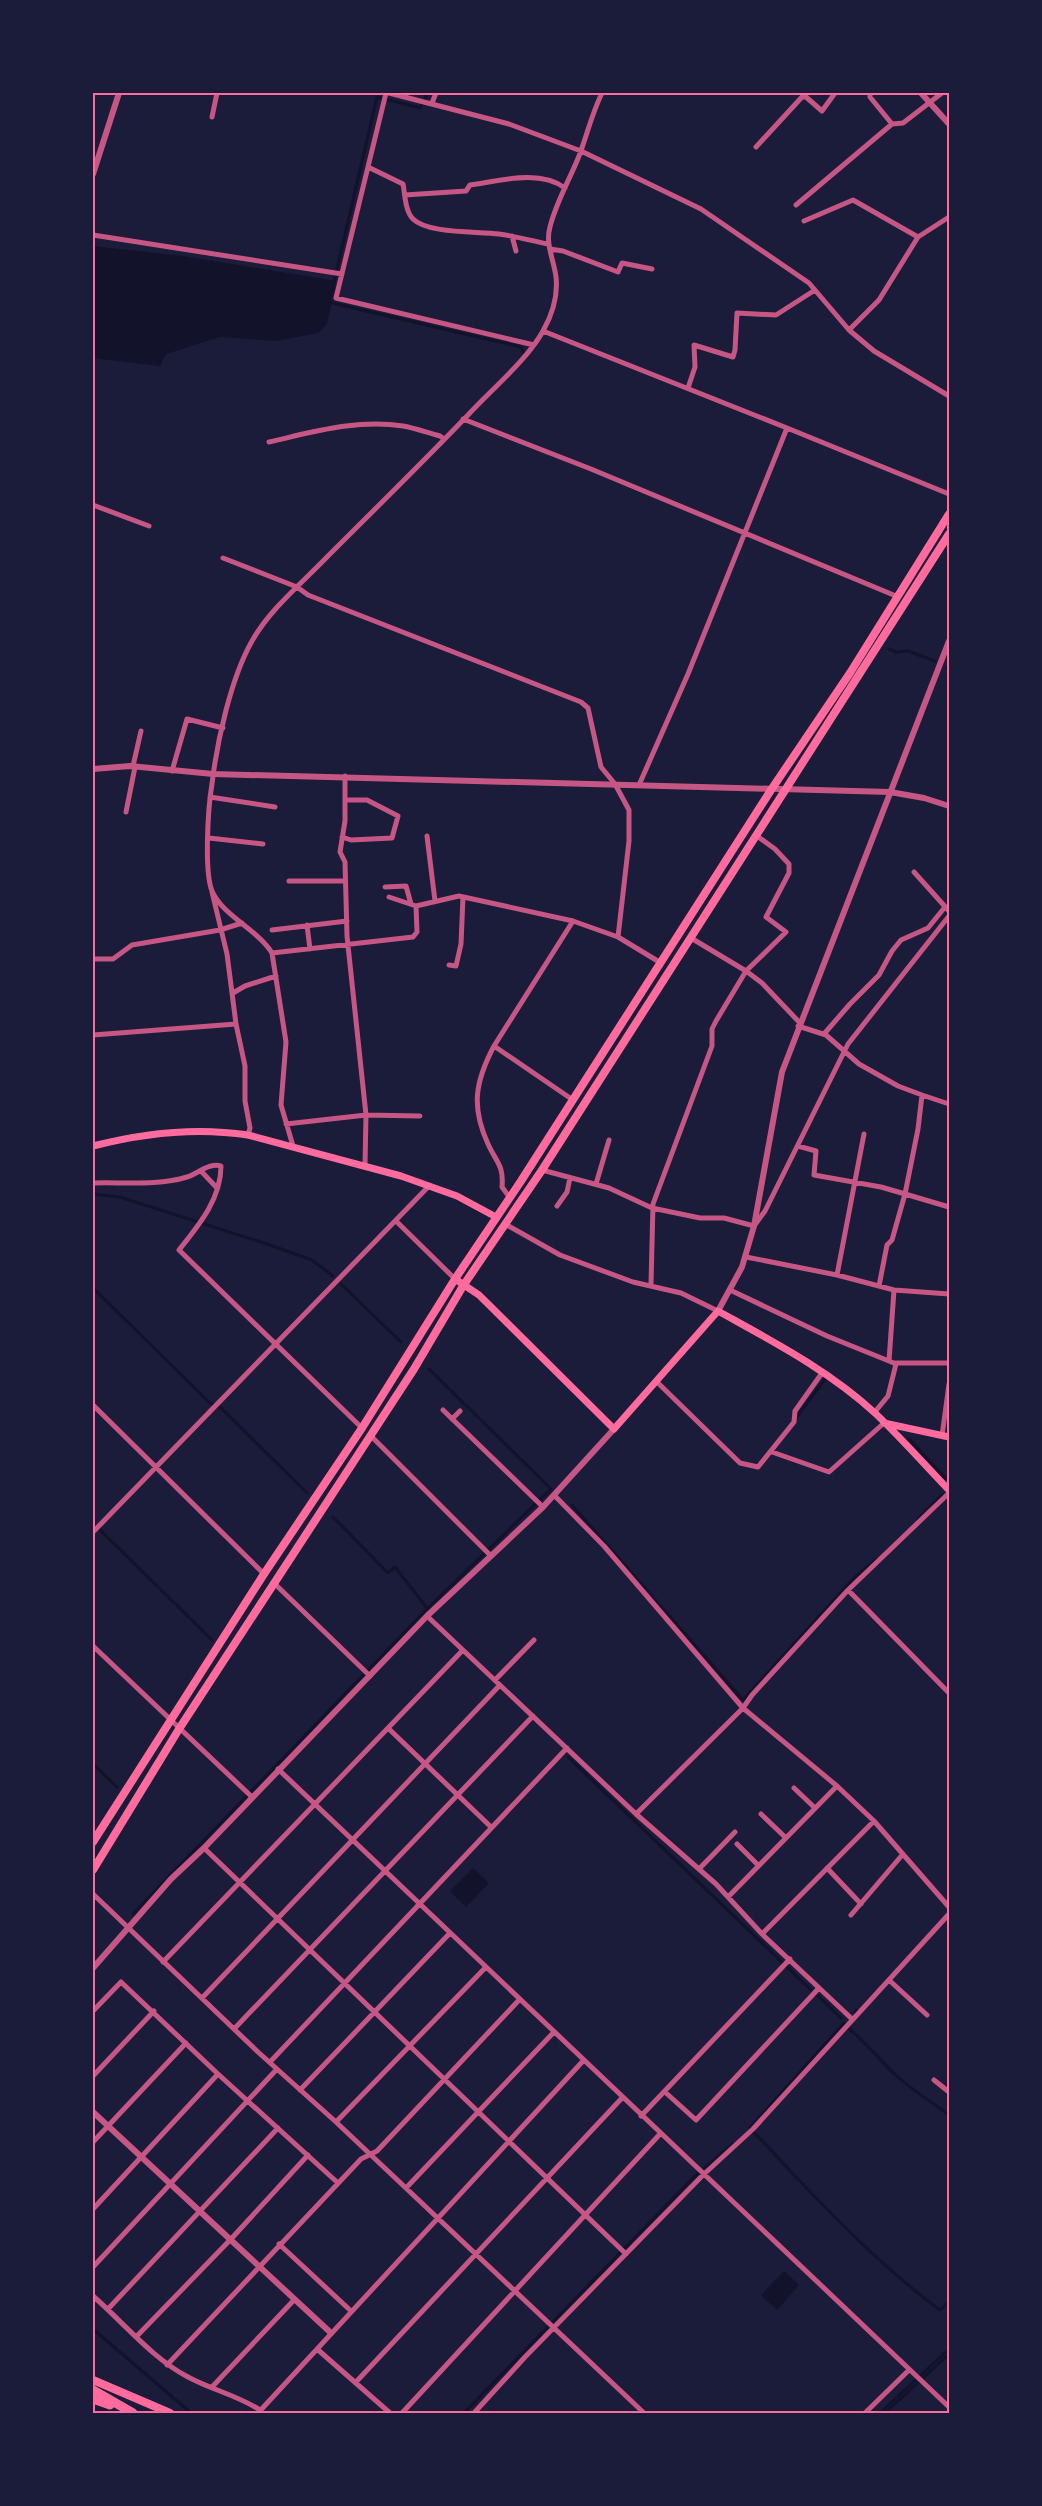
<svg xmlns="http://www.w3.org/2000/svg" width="1042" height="2506" font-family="Ubuntu,sans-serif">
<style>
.water{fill:#12122b}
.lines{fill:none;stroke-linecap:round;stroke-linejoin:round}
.stream{stroke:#12122b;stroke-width:3}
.minor{stroke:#c65784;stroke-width:5}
.tertiary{stroke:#c65784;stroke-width:6}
.secondary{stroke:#ff6b9d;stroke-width:7}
.primary{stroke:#ff6b9d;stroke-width:8}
.trunk{stroke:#ff6b9d;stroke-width:8}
.motorway{stroke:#ff6b9d;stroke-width:9}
.neatline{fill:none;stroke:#ff6b9d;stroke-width:2}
</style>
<rect width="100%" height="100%" fill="#1b1b3a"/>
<!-- water -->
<path class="water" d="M 93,246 L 183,256 L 336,281 L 327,324 L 318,333 L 276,341 L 220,337 L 166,354 L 160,366 L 93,358 Z
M 473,1868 L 489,1883 L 466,1907 L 450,1891 Z
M 784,2271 L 799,2285 L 777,2310 L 761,2295 Z"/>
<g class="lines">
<!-- stream -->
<path class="stream" d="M 334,282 L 377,97 L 420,108 L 428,93
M 332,303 L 521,347 L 523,352
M 889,649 L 896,652 L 908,651 L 935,661
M 947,668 L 949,670
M 93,1194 L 120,1197 L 267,1244 L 312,1260 L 333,1276
M 341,1284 L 401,1342
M 93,1288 L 210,1403 L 221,1408 L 307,1493
M 796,1418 L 825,1379
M 909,1439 L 949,1482
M 572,1505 L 743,1700 L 854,1578 L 877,1559
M 333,1517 L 388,1573 L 395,1567 L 427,1608
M 918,1519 L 942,1495
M 93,1523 L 212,1640
M 568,1757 L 811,1990
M 93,1764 L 117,1787
M 133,1914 L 427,1609 L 551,1489 L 429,1369
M 818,1996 L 841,2018
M 855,2012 L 857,2010
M 848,2028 C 867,2043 881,2062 899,2078 C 914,2091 933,2103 949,2115
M 750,2128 L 844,2023
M 751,2130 C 767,2144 780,2161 795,2176 C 841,2224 887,2271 940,2310 L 949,2302
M 93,2329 L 191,2413
M 464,2413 L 694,2177 L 733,2144
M 880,2413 L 949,2349
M 885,2413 L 949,2354"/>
<!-- minor -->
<path class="minor" d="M 386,93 L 336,298 L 534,345
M 389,93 L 509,124 L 581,151 L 701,209 L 809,283 L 849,330 L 874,351 L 949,396
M 870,93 L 870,97 L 892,124
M 432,103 L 436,93
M 212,117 L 217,93
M 756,147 L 802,97 L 806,97 L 822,111 L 835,93
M 368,167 L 403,184 C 405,194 405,211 413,219 C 428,234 477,231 499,234 C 515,236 532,241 548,244
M 405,195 L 466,191 L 470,185 C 500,181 539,169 565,188
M 796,205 L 892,124 L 903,123 L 942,93
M 804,221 L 853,200 L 918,237
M 93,235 L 342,274
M 512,236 L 516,251
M 550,249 L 563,251 L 618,272 L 622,263 L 652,269
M 849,330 L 879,300 L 918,237 L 949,217
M 543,331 L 787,428 L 688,674 L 639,785
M 688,388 L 695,367 L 694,345 L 733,357 L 735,350 L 737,313 L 776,315 L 815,290
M 463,419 L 591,469 L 896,596
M 787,428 L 949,494
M 269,442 C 313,432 357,419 403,426 C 415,428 428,433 440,436 L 444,439
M 93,505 L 149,526
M 223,558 L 297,587 L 308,595 L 581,702 L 588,708 L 601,767 L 615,784 L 629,810 L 629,841 L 618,937
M 133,766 L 141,731
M 172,771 L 187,719 L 223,728
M 345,776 L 345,821 L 340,852 L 345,862 L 347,936 L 366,1115 L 365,1165
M 210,797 L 275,807
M 126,812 L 135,767
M 427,836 L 435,901
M 342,837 L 351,840 L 392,838 L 398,816 L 367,800 L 345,800
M 209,838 L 263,844
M 914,872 L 949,911
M 289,881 L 345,881
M 385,887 L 406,886 L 411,904
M 212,892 L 227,954 L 236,1024 L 245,1066 L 245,1101 L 250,1128 L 248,1135
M 389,897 L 416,906 L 459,896 L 573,921 L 618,937 L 661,963
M 307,925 L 310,949
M 272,930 L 347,921
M 691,938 L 746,971 L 786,932 L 766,917 L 789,873 L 789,864 L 775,849 L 757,836
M 272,953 L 413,937 L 417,932 L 416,906
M 93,959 L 113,959 L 132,945 L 220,930 L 242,923
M 449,965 L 456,966 L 461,944 L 463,897
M 233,993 L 245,986 L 276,976
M 798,1026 L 826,1035 L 859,1064 L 898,1086 L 922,1095 L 918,1129 L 905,1194 L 949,1207
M 824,1034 L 850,1004 L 879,975 L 892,951 L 901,940 L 928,928 L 945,907
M 93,1035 L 236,1024
M 494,1046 L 573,921
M 922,1095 L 949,1104
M 286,1124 L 366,1115 L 420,1116
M 293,1146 L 281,1105 L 286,1042 L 272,953 C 258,930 222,915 212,891 C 204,871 208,807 212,784 C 217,741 231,678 252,641 C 270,609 302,583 327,557 C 374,510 422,463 468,415 C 490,391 528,359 543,331 C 552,315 558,295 556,277 C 554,260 545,244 550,227 C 556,202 570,179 579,156 C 587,135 592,113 602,93
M 798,1146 L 816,1151 L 814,1175 L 881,1187 L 905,1194 L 892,1240 L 887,1245 L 879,1286
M 542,1170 L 609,1188 L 652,1208 L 700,1218 L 724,1218 L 754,1226 L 765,1211 L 848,1044 L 949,916
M 201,1171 L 217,1188
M 93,1183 C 123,1182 158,1186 187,1177 C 197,1174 210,1162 221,1166 C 221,1199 199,1225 179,1250 L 362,1428
M 596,1184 L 609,1140
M 510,1198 L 502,1187 C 504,1165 496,1162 488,1144 C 471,1107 475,1082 494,1046 L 573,1100
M 557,1206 L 567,1192 L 570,1178
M 396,1221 L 455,1279
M 505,1224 L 560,1255 L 633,1282 L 681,1293 L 718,1311
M 746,1257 L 837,1275 L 894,1290 L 949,1294
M 837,1275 L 864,1134
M 651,1284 L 653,1204 L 712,1046 L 712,1029 L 716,1021 L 746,971 L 762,983 L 800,1023
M 730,1290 L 827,1336 L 889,1361
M 895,1363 L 949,1363
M 657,1382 L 740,1463 L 758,1467 L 794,1422 L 795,1411 L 822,1373
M 93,1405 L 264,1574
M 443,1410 L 543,1507
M 874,1413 L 888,1396 L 896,1364 L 889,1361 L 894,1290
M 452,1419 L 460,1411
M 370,1435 L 490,1555
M 942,1436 L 949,1384
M 772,1452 L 829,1472 L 884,1423
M 554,1495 L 604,1546 L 743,1708 L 837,1786 L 874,1821 L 949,1907
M 93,1532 L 429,1186
M 275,1584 L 370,1676
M 848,1590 L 949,1693
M 427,1616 L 636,1814 L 716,1884 L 762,1934 L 852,2019
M 93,1646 L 252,1797
M 495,1680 L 534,1640
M 389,1729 L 491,1827
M 278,1769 L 949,2407
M 794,1788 L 815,1808
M 636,1814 L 743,1708 L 752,1695 L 848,1590 L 949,1493
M 761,1814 L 785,1837
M 737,1844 L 758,1865
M 204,1848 L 626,2254
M 827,1868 L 861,1904
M 699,1869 L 735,1832
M 93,1894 L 258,2052 L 336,2122 L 644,2413
M 728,1897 L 837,1786
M 851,1915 L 903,1854
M 762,1934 L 874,1821
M 163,1962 L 463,1650
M 889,1980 L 927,2015
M 202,1998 L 500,1685
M 93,2011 L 121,1982 L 218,2074 L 338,2183
M 234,2029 L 533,1716
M 270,2062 L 567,1748
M 93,2076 L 154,2011
M 934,2080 L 949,2092
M 300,2090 L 450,1933
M 665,2092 L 696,2120 L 819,1988
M 641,2116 L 790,1959
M 336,2122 L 486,1967
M 93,2142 L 186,2043
M 406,2188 L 554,2032
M 93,2209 L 218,2074
M 279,2244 L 351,2311
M 93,2267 L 277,2069
M 93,2296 C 124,2323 152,2358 188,2377 C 212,2390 237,2395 260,2410
M 108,2309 L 278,2128
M 136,2337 L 231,2239 L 308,2155
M 317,2349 L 390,2413
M 167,2365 L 361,2159 L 377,2151 L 520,1999
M 356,2382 L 622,2098
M 212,2387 L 294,2300
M 258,2413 L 583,2061
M 402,2413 L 660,2134
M 474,2413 L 525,2357 L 703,2175 L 753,2129 L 949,1914
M 865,2413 L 909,2370"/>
<!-- tertiary -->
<path class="tertiary" d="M 921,93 L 949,124
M 93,174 L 119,93
M 93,769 L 130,766 L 213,774 L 890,792 L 924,798 L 949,806
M 718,1311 L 742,1267 L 754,1226 L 782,1072 L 949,641
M 93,1968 L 171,1879 L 204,1848 L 427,1616 L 543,1507 L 614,1429
M 93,2112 L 331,2333"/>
<!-- secondary -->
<path class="secondary" d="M 93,1146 C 143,1133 196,1127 248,1135 L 401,1176 L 457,1196 L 496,1217
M 455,1279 L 479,1295 L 614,1429 L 718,1311 C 772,1341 830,1371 876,1414 C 901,1438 925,1465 949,1490
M 884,1423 L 949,1437"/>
<!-- primary -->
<path class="primary" d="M 93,1842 L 264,1574 L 362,1428 L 455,1279 L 521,1181 L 771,790 L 850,673 L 949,514
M 93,1870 L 179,1729 L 414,1369 L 463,1286 L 542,1170 L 949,534"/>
<!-- trunk -->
<path class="trunk" d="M 93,2380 L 170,2413"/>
<!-- motorway -->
<path class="motorway" d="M 93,2390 L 133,2413
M 93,2399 L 110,2405"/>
</g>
<!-- border -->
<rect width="1042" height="2506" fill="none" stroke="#1b1b3a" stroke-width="189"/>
<rect x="94" y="94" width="854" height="2318" class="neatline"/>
</svg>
